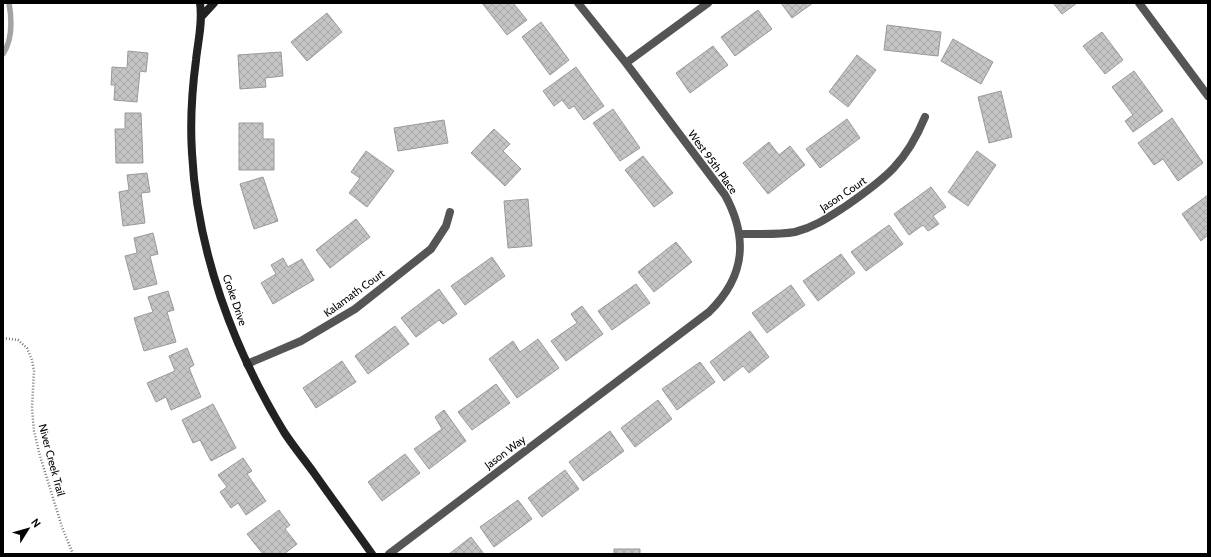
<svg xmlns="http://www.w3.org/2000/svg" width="1211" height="557" font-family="Cabin,sans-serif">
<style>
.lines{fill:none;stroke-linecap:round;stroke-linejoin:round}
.stream{stroke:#a3a3a3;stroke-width:5.5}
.building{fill:url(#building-cross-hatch);stroke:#999}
.path{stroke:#777;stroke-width:2.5;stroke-dasharray:1 2;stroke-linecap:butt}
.street{stroke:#555;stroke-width:8}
.secondary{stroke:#222;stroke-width:8}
.labels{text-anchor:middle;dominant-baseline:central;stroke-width:3;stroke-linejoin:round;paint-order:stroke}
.street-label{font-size:11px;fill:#000;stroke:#fff}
</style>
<defs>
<pattern id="building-cross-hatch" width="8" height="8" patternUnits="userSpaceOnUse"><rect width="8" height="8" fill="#c4c4c4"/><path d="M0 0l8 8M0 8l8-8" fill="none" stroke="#a7a7a7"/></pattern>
</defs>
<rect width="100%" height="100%" fill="#fff"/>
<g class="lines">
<!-- stream -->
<path class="stream" d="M 3,54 C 13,39 12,20 9,3"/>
</g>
<!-- building -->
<path class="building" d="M 482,3 L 513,3 L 527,20 L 507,35 Z
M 781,3 L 813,3 L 792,18 Z
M 1053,3 L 1077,3 L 1062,14 Z
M 758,10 L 772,29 L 735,56 L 721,37 Z
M 327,13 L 342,32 L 307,61 L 291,42 Z
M 541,22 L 569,60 L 550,75 L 522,37 Z
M 887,25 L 941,32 L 938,56 L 884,50 Z
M 1102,32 L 1123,60 L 1105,74 L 1083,46 Z
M 953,39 L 993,62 L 981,84 L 941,61 Z
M 713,46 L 728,65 L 690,93 L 676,73 Z
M 128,51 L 148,53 L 146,72 L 140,71 L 137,102 L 114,100 L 115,85 L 111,85 L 112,67 L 127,68 Z
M 281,52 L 283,76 L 265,78 L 266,87 L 240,89 L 238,55 Z
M 857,55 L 876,70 L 848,107 L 829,92 Z
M 576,67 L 604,106 L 584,120 L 574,106 L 569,109 L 562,100 L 554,106 L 543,91 Z
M 1134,71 L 1163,111 L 1133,132 L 1125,121 L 1133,115 L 1112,87 Z
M 1001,91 L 1012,137 L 989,143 L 978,97 Z
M 613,109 L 640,148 L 620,161 L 593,123 Z
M 125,113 L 141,113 L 143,163 L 116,163 L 115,129 L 125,129 Z
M 1172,118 L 1203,163 L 1178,181 L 1163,159 L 1154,165 L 1138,143 Z
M 847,119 L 860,138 L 820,168 L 806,149 Z
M 444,120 L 448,143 L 398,151 L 394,128 Z
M 239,123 L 263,123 L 263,139 L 274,139 L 274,170 L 239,170 Z
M 494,129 L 510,144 L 503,151 L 521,169 L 505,186 L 471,153 Z
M 769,142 L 779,155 L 790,146 L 805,165 L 768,194 L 743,163 Z
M 366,151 L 394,171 L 367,207 L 349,193 L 360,178 L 351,172 Z
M 977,151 L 996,165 L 968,206 L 948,192 Z
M 643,156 L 673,193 L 654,207 L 625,170 Z
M 147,173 L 150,192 L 141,193 L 145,223 L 123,226 L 119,192 L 129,190 L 127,175 Z
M 263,177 L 278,221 L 254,229 L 240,184 Z
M 931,187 L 946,207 L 933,216 L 939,224 L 928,231 L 923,225 L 909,235 L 894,214 Z
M 1208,195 L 1208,235 L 1201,241 L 1182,214 Z
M 528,199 L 532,246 L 508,248 L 504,201 Z
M 356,219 L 370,237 L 330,268 L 316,250 Z
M 889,225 L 903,244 L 866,271 L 851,252 Z
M 153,233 L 158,254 L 150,256 L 157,284 L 134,290 L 125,256 L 137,253 L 134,238 Z
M 676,242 L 692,262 L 654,292 L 638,272 Z
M 841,254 L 855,273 L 818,301 L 803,281 Z
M 492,257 L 505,276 L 465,305 L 451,286 Z
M 283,258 L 288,267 L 302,259 L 314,280 L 273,304 L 261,283 L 276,274 L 271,265 Z
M 636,284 L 650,303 L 612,330 L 598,311 Z
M 791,285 L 805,305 L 767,333 L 752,313 Z
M 439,289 L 457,314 L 443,324 L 439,320 L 416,337 L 401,318 Z
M 168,291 L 174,310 L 167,312 L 176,342 L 144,351 L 134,318 L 153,312 L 148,297 Z
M 582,306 L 603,334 L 566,361 L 551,341 L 577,323 L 571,314 Z
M 395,326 L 409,344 L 368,374 L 355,356 Z
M 750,331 L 769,357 L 749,373 L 743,366 L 724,381 L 710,362 Z
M 538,339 L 559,368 L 517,398 L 489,359 L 513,341 L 520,352 Z
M 187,348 L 194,365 L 189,368 L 201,397 L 171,410 L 166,397 L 156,402 L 147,383 L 175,371 L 169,356 Z
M 342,361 L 356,382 L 316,408 L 303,388 Z
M 700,362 L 715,382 L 677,410 L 662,389 Z
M 496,384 L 510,403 L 472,430 L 458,412 Z
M 658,400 L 672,419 L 635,447 L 621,428 Z
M 213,404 L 236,448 L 211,461 L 200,440 L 193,443 L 182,420 Z
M 444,410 L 466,441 L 429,469 L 414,449 L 442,429 L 435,417 Z
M 610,431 L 624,451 L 583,481 L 569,462 Z
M 405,454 L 420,473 L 382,501 L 368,482 Z
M 243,458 L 252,471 L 247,474 L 266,501 L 246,515 L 238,503 L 231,508 L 220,492 L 227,487 L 218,475 Z
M 565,470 L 579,489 L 542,517 L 528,498 Z
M 518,500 L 532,519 L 494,547 L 480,527 Z
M 279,510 L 290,525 L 285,529 L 297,544 L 284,554 L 263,554 L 247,534 Z
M 471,537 L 484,554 L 449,554 Z
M 614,549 L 640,549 L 640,554 L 614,554 Z"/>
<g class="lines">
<!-- path -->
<path class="path" d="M 3,338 L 18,340 L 27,348 L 32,360 L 34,371 L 32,408 L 34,431 L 40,456 L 62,527 L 73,554"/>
<!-- street -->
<path class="street" d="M 1139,3 L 1208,96
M 626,63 L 708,3
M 740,234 C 758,234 777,235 795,232 C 815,227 829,217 846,206 C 886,178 906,163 925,117
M 247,364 L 301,341 L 355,309 L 431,249 L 446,226 L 450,212
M 389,554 L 709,312 C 745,277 749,239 725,195 L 626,63 L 578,3"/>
<!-- secondary -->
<path class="secondary" d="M 200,3 C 203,22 198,41 196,60 C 192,90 190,122 192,153 C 197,251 233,348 284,432 C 293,446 304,459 314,473 C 333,500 353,527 372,554
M 202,16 L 214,3"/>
</g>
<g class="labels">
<!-- street labels -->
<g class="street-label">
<text transform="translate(713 162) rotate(54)">West 95th Place</text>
<text transform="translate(843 194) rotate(-34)">Jason Court</text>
<text transform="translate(354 293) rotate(-36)">Kalamath Court</text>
<text transform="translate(235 300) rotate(71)">Croke Drive</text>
<text transform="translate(505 452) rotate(-37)">Jason Way</text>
<text transform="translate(52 460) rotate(75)">Niver Creek Trail</text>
</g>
</g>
<!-- border -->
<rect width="1211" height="557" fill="none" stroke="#000000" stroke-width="8"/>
<!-- north arrow -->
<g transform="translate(28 529) rotate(53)" stroke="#ffffff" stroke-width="3" paint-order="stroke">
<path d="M0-3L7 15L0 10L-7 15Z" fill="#000000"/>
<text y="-6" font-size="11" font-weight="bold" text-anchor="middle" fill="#000000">N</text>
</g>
</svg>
